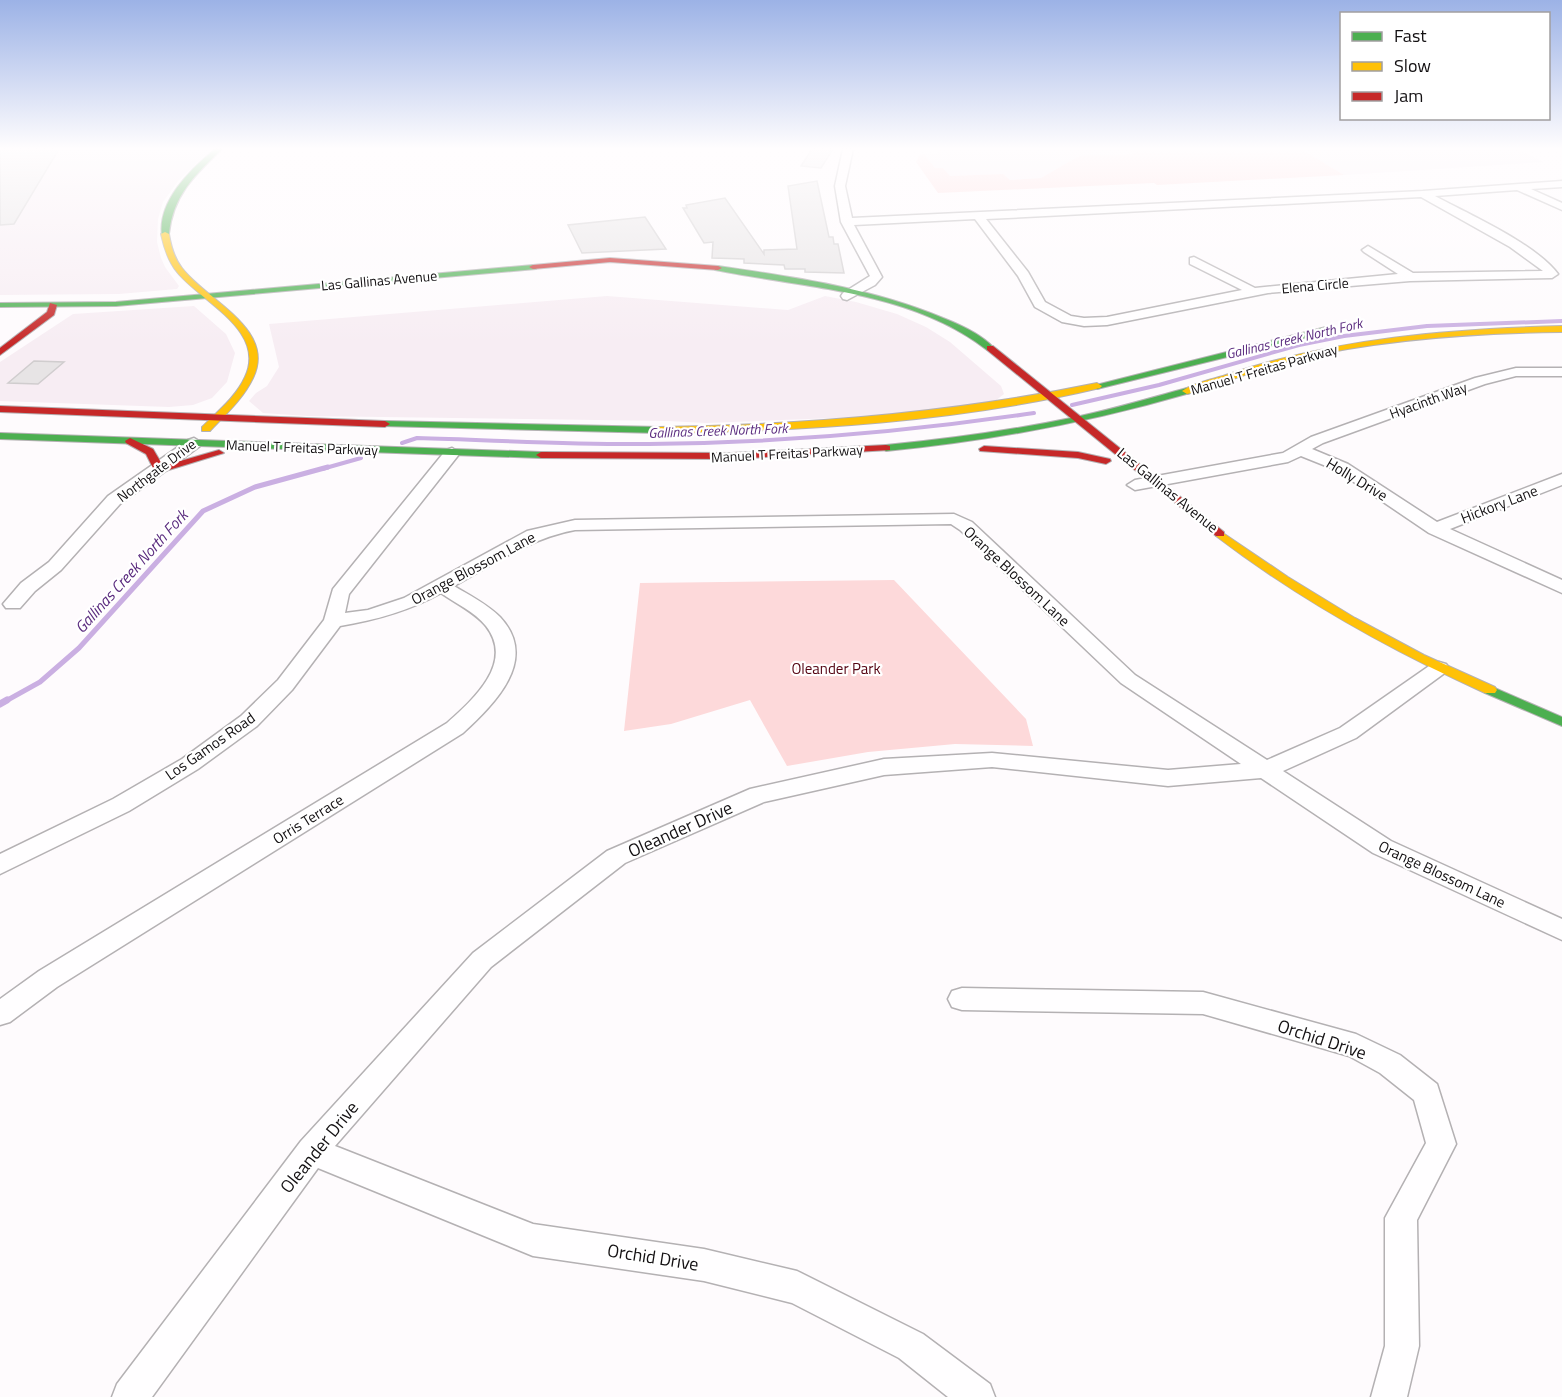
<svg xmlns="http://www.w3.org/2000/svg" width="1562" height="1397" font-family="'Titillium Web',sans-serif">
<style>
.built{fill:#f7edf3}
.green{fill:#fdd9da}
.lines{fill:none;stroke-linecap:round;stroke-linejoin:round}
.stream-far2{stroke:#caafe2;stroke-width:4}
.stream-far1{stroke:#caafe2;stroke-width:5}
.stream{stroke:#caafe2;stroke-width:7}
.building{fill:#e7e4e5;stroke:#d0cdce;stroke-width:1.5}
.street-casing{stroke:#b4b1b3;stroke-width:3}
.fast-casing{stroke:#b4b1b3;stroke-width:2}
.slow-casing{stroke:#b4b1b3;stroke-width:2}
.jam-casing{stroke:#b4b1b3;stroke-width:2}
.street{fill:#fffeff;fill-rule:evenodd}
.fast{fill:#4caf50;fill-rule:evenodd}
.slow{fill:#ffc107;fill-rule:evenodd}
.jam{fill:#c62828;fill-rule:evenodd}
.labels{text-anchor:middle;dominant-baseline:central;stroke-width:4.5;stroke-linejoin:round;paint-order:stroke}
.far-street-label{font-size:14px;fill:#131012;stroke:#fff}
.far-water-label{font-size:14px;font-style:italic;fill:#5b2c7f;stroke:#fff}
.street-label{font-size:15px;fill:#131012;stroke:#fff}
.park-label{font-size:15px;fill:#550513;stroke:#fff}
.water-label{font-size:16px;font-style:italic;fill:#5b2c7f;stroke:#fff}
.near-street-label{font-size:18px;fill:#131012;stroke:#fff}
</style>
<rect width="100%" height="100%" fill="#fefbfd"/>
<!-- built -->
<path class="built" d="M 0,149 L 212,149 L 178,181 L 163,202 L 158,219 L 157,242 L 161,258 L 165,267 L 179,286 L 177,289 L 119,294 L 0,295 Z
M 937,149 L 1128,149 L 1134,154 L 1079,156 L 1041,178 L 1009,180 L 1003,174 L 950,176 L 943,168 L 935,168 L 924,154 L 939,154 Z
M 1301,149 L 1517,149 L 1544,162 L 1344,175 Z
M 607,296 L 788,310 L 825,296 L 856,302 L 897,314 L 926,327 L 950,342 L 1001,386 L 1004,394 L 995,401 L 921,411 L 835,418 L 706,423 L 668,421 L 308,416 L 263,413 L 249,401 L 256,393 L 267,386 L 279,367 L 269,324 Z
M 194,306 L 226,334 L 235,353 L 227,382 L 212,398 L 193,405 L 169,407 L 0,401 L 0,362 L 73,314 Z"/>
<!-- green -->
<path class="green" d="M 1128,149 L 1301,149 L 1344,175 L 1157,185 L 1154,183 L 938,193 L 916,162 L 920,155 L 924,154 L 935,168 L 943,168 L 950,176 L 1003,174 L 1010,180 L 1041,178 L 1079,156 L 1133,154 Z
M 894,580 L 1026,719 L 1033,746 L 955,744 L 868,752 L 787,766 L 750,700 L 671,724 L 624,731 L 640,583 Z"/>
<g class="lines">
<!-- stream-far2 -->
<path class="stream-far2" d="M 1072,405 L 1159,385 L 1299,345 L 1344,336 L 1427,326 L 1562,321
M 402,443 L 417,438 C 494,440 572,445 649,444 C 778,443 906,432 1034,413
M 322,469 L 361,458"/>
<!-- stream-far1 -->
<path class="stream-far1" d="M 4,702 L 40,682 L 79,648 L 203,511 L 255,487 L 328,467"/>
<!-- stream -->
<path class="stream" d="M 0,704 L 7,700"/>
</g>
<!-- building -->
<path class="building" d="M 0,149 L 59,149 L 14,224 L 0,225 Z
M 812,149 L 833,149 L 821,168 L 801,166 Z
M 817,181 L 829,237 L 833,237 L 834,244 L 838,244 L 844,273 L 805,272 L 805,269 L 785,269 L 784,265 L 744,263 L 744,259 L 712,258 L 713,242 L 704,243 L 683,208 L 687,208 L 686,205 L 725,198 L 764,254 L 764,250 L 797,249 L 788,186 Z
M 645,217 L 666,249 L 582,253 L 568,225 Z
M 34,361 L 64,362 L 38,384 L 8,383 Z"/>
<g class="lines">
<!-- street casing -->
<g class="street-casing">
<path id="street" d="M 843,149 L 853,149 L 845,186 L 852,218 L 1423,191 L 1562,181 L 1562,187 L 1531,189 L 1562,203 L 1562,210 L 1517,190 L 1435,196 C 1470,215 1536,244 1558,274 L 1552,278 L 1410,281 L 1268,293 L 1107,325 L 1084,326 L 1062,322 L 1035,307 L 1018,276 L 975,219 L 854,225 L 882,277 L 875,285 L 847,300 L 843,299 L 841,296 L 843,293 L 870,276 L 841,222 L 835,186 ZM 1421,197 L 1510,247 L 1543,271 L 1413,273 L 1368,246 L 1362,250 L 1364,252 L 1398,274 L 1255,288 L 1194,257 L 1190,258 L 1190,264 L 1242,290 L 1107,317 L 1084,318 L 1071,316 L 1045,302 L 1028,272 L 986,219 Z
M 1516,368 L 1562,368 L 1562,376 L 1516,376 L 1485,384 L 1323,443 L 1312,449 L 1348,464 L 1437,522 L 1562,474 L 1562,485 L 1450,529 L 1562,580 L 1562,593 L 1429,533 L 1336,470 L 1301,456 L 1288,462 L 1135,490 L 1127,485 L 1135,480 L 1283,453 L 1311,437 L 1475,378 Z
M 194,438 L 202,443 L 200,446 L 120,504 L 61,570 L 35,591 L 20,608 L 6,608 L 3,604 L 21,583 L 49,562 L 108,496 L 188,440 Z
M 452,448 L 460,453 L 349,594 L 345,613 L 368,610 L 404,598 L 527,531 L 575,520 L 954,514 L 972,522 L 1135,675 L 1267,760 L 1340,728 L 1432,664 L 1439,662 L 1446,664 L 1449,668 L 1446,672 L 1356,738 L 1283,771 L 1391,841 L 1562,919 L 1562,940 L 1373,853 L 1261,778 L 1168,786 L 992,767 L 884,775 L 764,802 L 625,863 L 491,967 L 335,1146 L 533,1224 L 704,1249 L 797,1271 L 923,1334 L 990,1384 L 995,1397 L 948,1397 L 899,1358 L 792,1303 L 704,1281 L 533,1256 L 318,1168 L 152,1397 L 112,1397 L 117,1384 L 301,1141 L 473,953 L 607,851 L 750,789 L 884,759 L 992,753 L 1168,770 L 1241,764 L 1121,683 L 960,530 L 951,524 L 575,530 C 531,538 493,564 454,586 C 469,595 487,604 500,617 C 540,660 494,704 463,733 L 57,987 L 10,1022 L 0,1025 L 0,999 L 39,971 L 447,723 C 473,700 515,663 486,626 C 475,612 455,603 441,593 C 409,611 376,620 340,626 L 292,690 L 257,726 L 198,769 L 129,811 L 0,874 L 0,854 L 113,799 L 182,759 L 241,716 L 278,680 L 324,620 L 333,589 L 446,450 Z
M 962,988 L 1203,992 L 1356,1034 L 1400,1055 L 1437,1084 L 1456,1144 L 1417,1220 L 1419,1346 L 1407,1397 L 1371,1397 L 1385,1346 L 1385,1218 L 1426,1143 L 1414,1100 L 1380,1073 L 1349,1056 L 1203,1014 L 962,1010 L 952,1007 L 948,999 L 952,991 Z"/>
</g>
<!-- fast casing -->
<g class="fast-casing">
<path id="fast" d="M 215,149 L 222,149 C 195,175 173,195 169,234 L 162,236 C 157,201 191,169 215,149 Z
M 533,265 L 537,267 L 536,269 L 116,306 L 0,307 L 0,303 L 116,302 Z
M 718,266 C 794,277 871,288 943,318 C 961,325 981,334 994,348 L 987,350 C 912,291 805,288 715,270 L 715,266 Z
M 1330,326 L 1334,329 L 1333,331 L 1097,389 L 1092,386 Z
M 1187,388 L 1192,391 L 1190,393 C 1090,422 990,441 886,451 L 881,448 L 886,445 C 950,439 1013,430 1076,417 C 1114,409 1150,398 1187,388 Z
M 385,421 L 659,427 L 664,430 L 659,433 L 382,426 L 380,424 Z
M 0,433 L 541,452 L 546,455 L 541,458 L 0,439 Z
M 1490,686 L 1562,717 L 1562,726 L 1485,693 L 1483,690 Z"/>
</g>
<!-- slow casing -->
<g class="slow-casing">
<path id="slow" d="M 165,232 L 169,234 C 171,246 174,258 182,268 C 206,300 277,329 253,378 C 243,399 225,415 210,431 L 202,431 L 202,427 C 217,412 236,397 245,377 C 267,330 201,302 177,272 C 168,261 164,248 161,234 Z
M 1562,326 L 1562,332 C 1473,333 1384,339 1297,359 C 1259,368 1224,384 1187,394 L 1182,391 C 1194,382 1215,379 1229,374 C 1337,338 1449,329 1562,326 Z
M 1097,383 L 1102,386 L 1100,388 C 956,422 807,431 659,433 L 654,430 L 659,427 C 807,425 952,413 1097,383 Z
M 1220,531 L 1288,577 L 1355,618 L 1424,655 L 1495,687 L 1497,690 L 1495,693 L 1485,693 C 1390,650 1300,600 1216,536 L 1216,532 Z"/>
</g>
<!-- jam casing -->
<g class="jam-casing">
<path id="jam" d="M 610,258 L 718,266 L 722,268 L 718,270 L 610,262 L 533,269 L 529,267 L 533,265 Z
M 50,303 L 57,305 L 54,315 L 0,355 L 0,348 L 47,312 Z
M 987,346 L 993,346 L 1224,532 L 1224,536 L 1216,536 L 987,350 Z
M 0,406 L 385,421 L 390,424 L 385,427 L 0,412 Z
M 130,438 L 153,449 L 163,466 L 219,450 L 224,453 L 159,473 L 154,470 L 146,454 L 126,443 L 125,441 Z
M 886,445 L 890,446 L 890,450 L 732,459 L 541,458 L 536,455 L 541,452 L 732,453 Z
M 984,446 L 1078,452 L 1110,459 L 1111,461 L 1106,464 L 1078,458 L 980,451 L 979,449 Z"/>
</g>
<!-- street -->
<use href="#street" class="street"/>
<!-- fast -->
<use href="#fast" class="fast"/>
<!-- slow -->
<use href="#slow" class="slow"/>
<!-- jam -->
<use href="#jam" class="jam"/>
</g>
<!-- sky -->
<linearGradient id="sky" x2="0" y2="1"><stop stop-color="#9cb2e6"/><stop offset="0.43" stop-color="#fffdfe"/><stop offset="1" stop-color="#fffdfe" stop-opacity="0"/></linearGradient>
<rect width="1562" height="345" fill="url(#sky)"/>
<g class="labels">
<!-- far-street labels -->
<g class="far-street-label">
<text transform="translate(379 280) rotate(-5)">Las Gallinas Avenue</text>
<text transform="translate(1315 285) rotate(-5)">Elena Circle</text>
<text transform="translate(1264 369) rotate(-16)">Manuel T Freitas Parkway</text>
<text transform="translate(1428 400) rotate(-20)">Hyacinth Way</text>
<text transform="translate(302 447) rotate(2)">Manuel T Freitas Parkway</text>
<text transform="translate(787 453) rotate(-3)">Manuel T Freitas Parkway</text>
<text transform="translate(156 470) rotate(-37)">Northgate Drive</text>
</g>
<!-- far-water labels -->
<g class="far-water-label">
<text transform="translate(1294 338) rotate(-13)">Gallinas Creek North Fork</text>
<text transform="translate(718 430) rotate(-2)">Gallinas Creek North Fork</text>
</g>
<!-- street labels -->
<g class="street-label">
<text transform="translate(1357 479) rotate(31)">Holly Drive</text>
<text transform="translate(1168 490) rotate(39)">Las Gallinas Avenue</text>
<text transform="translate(1499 504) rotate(-21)">Hickory Lane</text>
<text transform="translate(473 568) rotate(-28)">Orange Blossom Lane</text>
<text transform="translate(1017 576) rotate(43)">Orange Blossom Lane</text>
<text transform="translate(210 746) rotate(-35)">Los Gamos Road</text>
<text transform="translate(308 819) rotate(-32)">Orris Terrace</text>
<text transform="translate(1442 874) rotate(25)">Orange Blossom Lane</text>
</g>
<!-- park labels -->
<g class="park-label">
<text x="836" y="668">Oleander Park</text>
</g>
<!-- water labels -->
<g class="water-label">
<text transform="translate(131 571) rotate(-48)">Gallinas Creek North Fork</text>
</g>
<!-- near-street labels -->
<g class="near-street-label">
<text transform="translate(680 829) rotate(-24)">Oleander Drive</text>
<text transform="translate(1322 1039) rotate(18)">Orchid Drive</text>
<text transform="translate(319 1147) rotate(-51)">Oleander Drive</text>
<text transform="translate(653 1257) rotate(9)">Orchid Drive</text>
</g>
</g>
<!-- legend -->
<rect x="1340" y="12" width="210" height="108" fill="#ffffff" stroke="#a19fa0" stroke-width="1.5"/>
<rect x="1352" y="32" width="30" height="9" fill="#4caf50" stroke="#a19fa0" stroke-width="1.5"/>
<text x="1394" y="42" font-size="18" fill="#131012">Fast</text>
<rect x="1352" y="62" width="30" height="9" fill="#ffc107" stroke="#a19fa0" stroke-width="1.5"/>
<text x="1394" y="72" font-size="18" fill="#131012">Slow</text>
<rect x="1352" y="92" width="30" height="9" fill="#c62828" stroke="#a19fa0" stroke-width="1.5"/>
<text x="1394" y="102" font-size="18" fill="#131012">Jam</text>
</svg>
